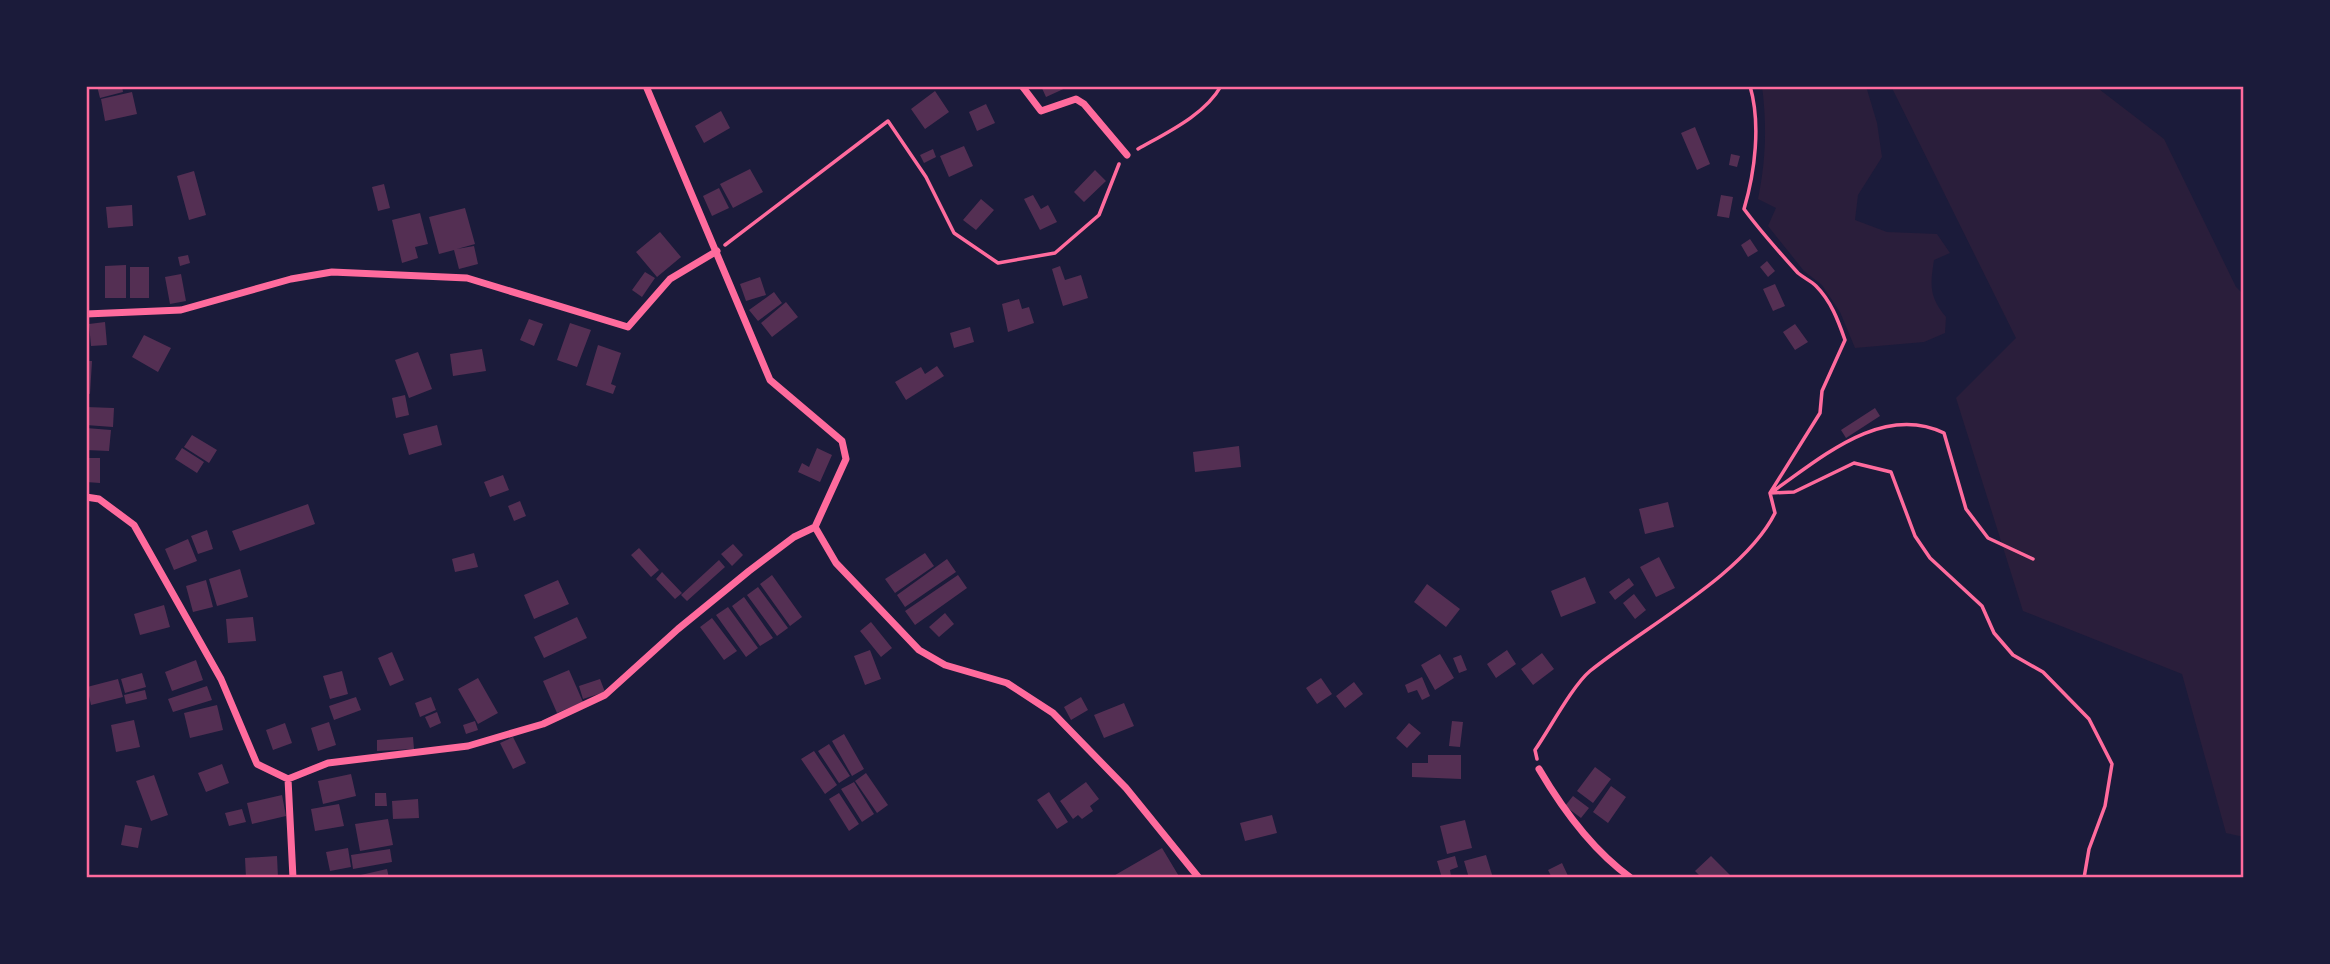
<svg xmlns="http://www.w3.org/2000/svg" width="2330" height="964" font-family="Manrope,sans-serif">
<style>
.green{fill:#2a1e3b}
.building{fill:#542f53}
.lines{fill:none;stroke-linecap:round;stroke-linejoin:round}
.path{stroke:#ff6b9d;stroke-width:3.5}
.minor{stroke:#ff6b9d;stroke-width:7}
.neatline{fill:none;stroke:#ff6b9d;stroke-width:2.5}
</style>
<rect width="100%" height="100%" fill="#1b1b3a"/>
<!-- green -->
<path class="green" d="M 1762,86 L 1866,86 L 1877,123 L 1882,157 L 1858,195 L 1855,220 L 1887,232 L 1937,234 L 1950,253 L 1934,260 C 1930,285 1929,297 1946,317 L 1945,333 L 1924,342 L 1855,348 L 1840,312 L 1822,285 L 1804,271 L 1768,226 L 1776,208 L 1758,199 C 1766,160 1767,125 1762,86 Z
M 1891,86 L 2095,86 L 2164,139 L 2236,287 L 2244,295 L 2244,837 L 2226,833 L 2182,674 L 2023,611 L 1956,398 L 2016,338 Z"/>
<!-- building -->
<path class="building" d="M 97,86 L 122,86 L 123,92 L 100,98 Z
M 1041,86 L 1070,86 L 1046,97 Z
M 935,91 L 949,112 L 925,129 L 911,109 Z
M 132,92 L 137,114 L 105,121 L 101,99 Z
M 986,104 L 995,123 L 977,131 L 969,112 Z
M 721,111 L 730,128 L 704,143 L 695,126 Z
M 1695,127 L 1710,164 L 1697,170 L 1681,133 Z
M 964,146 L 973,166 L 949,177 L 940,156 Z
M 933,149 L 936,157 L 924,163 L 920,155 Z
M 1731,154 L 1740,156 L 1737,167 L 1729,165 Z
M 750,169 L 763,192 L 733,208 L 720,184 Z
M 1095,170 L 1106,181 L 1084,202 L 1074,192 Z
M 194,171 L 206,215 L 189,220 L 177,176 Z
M 384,184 L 390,208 L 378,211 L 372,187 Z
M 719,188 L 729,208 L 712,216 L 703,196 Z
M 1033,195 L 1041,209 L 1048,205 L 1057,222 L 1040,230 L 1024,199 Z
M 1721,195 L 1733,197 L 1729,218 L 1717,216 Z
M 981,199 L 994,210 L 976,230 L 963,220 Z
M 132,205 L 133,226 L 108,228 L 106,207 Z
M 465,208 L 475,244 L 457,249 L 474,246 L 478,264 L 459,269 L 454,250 L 439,254 L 429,217 Z
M 420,213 L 428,244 L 415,247 L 418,258 L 402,263 L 392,220 Z
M 660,232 L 681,257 L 657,277 L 636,252 Z
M 1750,239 L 1758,251 L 1748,257 L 1741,245 Z
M 188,255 L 190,263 L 180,266 L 178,257 Z
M 1767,261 L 1775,271 L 1768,277 L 1760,267 Z
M 126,265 L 126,298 L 105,298 L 105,266 Z
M 1060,266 L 1065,280 L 1081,275 L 1088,298 L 1063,306 L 1052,269 Z
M 130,267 L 149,267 L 149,298 L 130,298 Z
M 645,272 L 655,278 L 642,297 L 632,290 Z
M 181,274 L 186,301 L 170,304 L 165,277 Z
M 760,277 L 766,295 L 746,301 L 740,284 Z
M 1775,284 L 1785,306 L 1773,311 L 1763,289 Z
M 774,292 L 782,303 L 758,321 L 749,310 Z
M 1019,299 L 1022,309 L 1029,307 L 1034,323 L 1008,332 L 1002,304 Z
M 786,302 L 798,317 L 772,337 L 761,323 Z
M 529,319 L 543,324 L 534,346 L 520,340 Z
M 105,322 L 107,345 L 91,346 L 89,324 Z
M 570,323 L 591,330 L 577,367 L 557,360 Z
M 1795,324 L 1808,342 L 1795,350 L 1783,332 Z
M 970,327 L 974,342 L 954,348 L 950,333 Z
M 144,335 L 171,348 L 158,372 L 132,357 Z
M 598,345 L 621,353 L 611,384 L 616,386 L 613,394 L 586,385 Z
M 482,349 L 486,371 L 453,376 L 450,354 Z
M 418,352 L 432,389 L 409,398 L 395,360 Z
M 86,361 L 92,361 L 90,394 L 86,393 Z
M 937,366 L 944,376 L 906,400 L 895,382 L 921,367 L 925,374 Z
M 405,395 L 409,415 L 396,418 L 392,398 Z
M 86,407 L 114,408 L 113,427 L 86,425 Z
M 1875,408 L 1880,416 L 1846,438 L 1841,430 Z
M 437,425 L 442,445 L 409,455 L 403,434 Z
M 86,428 L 111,430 L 109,451 L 86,450 Z
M 192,435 L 217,450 L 209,463 L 184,447 Z
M 1239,446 L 1241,467 L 1195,472 L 1193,452 Z
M 182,448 L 204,462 L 197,473 L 175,459 Z
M 817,448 L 832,455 L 820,482 L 798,472 L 802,463 L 809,467 Z
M 86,458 L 100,458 L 100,483 L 86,482 Z
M 503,475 L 509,490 L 490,497 L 484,482 Z
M 520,501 L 526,516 L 514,521 L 508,506 Z
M 1668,502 L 1674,527 L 1645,534 L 1639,509 Z
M 308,504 L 315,524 L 240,551 L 232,531 Z
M 207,530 L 213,549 L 198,554 L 191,536 Z
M 188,539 L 197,561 L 174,570 L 165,549 Z
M 733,544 L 743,555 L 732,566 L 721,554 Z
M 639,548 L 659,570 L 651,577 L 631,555 Z
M 474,553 L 478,567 L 455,572 L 452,559 Z
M 925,553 L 934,566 L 895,593 L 885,579 Z
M 1659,557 L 1675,588 L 1656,597 L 1640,567 Z
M 947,559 L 956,572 L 905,607 L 897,595 Z
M 719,560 L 725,567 L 687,601 L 681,595 Z
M 240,569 L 248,597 L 217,606 L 209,579 Z
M 662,572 L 682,593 L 675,599 L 656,579 Z
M 772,575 L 802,617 L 790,626 L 760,584 Z
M 958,575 L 967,588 L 915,625 L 905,611 Z
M 1585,577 L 1596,603 L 1561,617 L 1551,591 Z
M 1629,578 L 1634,585 L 1615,600 L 1609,592 Z
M 206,580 L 213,607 L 193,612 L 186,586 Z
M 558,580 L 569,604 L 534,619 L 524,595 Z
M 1427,584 L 1460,609 L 1446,627 L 1414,602 Z
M 758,587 L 788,628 L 777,636 L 747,595 Z
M 1634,594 L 1646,610 L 1635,619 L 1623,603 Z
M 744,597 L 773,638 L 760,646 L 732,606 Z
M 164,605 L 170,627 L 140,635 L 134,614 Z
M 728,607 L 758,648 L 746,657 L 716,615 Z
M 945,613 L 954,624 L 939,637 L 929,627 Z
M 253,617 L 256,641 L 228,643 L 226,619 Z
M 577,617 L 587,638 L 544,658 L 534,637 Z
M 712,618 L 737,651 L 724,660 L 700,627 Z
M 871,622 L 892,648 L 881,657 L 860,631 Z
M 870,650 L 881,679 L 865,685 L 854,656 Z
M 1507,650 L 1516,664 L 1496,678 L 1487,664 Z
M 392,652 L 404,680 L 390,686 L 378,658 Z
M 1542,653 L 1554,669 L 1533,685 L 1521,669 Z
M 1440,654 L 1454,678 L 1435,690 L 1421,665 Z
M 1461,655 L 1467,670 L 1459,673 L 1453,658 Z
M 196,660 L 203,680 L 172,691 L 165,672 Z
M 569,670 L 583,702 L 557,713 L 543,681 Z
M 342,671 L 348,694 L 330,699 L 323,676 Z
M 142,673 L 146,687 L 125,693 L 121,679 Z
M 1422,677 L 1430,696 L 1422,700 L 1417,690 L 1408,693 L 1405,685 Z
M 478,678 L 498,713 L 478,724 L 458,689 Z
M 1321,678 L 1332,694 L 1317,704 L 1306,688 Z
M 118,679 L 123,697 L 91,705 L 87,687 Z
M 600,679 L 605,692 L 583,699 L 579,686 Z
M 1354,682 L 1363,694 L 1345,708 L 1336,696 Z
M 207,686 L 212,700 L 173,712 L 168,699 Z
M 145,690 L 147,699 L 126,704 L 124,695 Z
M 356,697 L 361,710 L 334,720 L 329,706 Z
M 431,697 L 436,710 L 420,717 L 415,703 Z
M 1081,697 L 1088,710 L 1071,720 L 1064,707 Z
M 1124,703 L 1134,726 L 1104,738 L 1094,715 Z
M 217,705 L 223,730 L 190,738 L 184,713 Z
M 437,712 L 441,723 L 430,728 L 425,717 Z
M 134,720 L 140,747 L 116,752 L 111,725 Z
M 475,721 L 478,730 L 466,734 L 463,725 Z
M 1452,721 L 1463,722 L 1460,747 L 1449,746 Z
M 329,722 L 336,745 L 318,751 L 311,728 Z
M 285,723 L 292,743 L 273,750 L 266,730 Z
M 1409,723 L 1421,733 L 1407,748 L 1396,738 Z
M 844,734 L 864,769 L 852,776 L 832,741 Z
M 413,737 L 414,749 L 377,751 L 377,740 Z
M 513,737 L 526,763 L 513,769 L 500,743 Z
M 829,744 L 850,776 L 839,783 L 818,751 Z
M 814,751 L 837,785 L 825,794 L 801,759 Z
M 1428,755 L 1461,755 L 1461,779 L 1412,777 L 1412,763 L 1428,763 Z
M 222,764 L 229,783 L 206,792 L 198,773 Z
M 1595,767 L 1611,779 L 1593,803 L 1577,791 Z
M 866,773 L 888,805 L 877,813 L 855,781 Z
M 351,774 L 356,796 L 323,804 L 318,781 Z
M 154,775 L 168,815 L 151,821 L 136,781 Z
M 854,782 L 874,814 L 862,822 L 841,789 Z
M 1086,782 L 1099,799 L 1090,806 L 1093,811 L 1082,819 L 1078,815 L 1073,819 L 1060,801 Z
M 1611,786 L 1626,797 L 1608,823 L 1593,812 Z
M 1049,792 L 1068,822 L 1057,829 L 1037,800 Z
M 375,793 L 386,793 L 387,806 L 375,806 Z
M 839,793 L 859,824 L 849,831 L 829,799 Z
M 282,795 L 286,816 L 252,824 L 247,803 Z
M 1573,796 L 1589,808 L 1581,818 L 1565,806 Z
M 418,799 L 419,818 L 393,819 L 392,801 Z
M 339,804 L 344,826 L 315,831 L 311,809 Z
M 242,809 L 246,822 L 229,826 L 225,813 Z
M 1272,815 L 1277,833 L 1245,841 L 1240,823 Z
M 388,819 L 393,845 L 360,851 L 355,824 Z
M 1465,820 L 1472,848 L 1447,854 L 1440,826 Z
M 125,825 L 142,828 L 138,848 L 121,845 Z
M 348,848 L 351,867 L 330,871 L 326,852 Z
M 1162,848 L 1180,878 L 1110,878 Z
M 390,849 L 392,862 L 353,869 L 351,855 Z
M 1486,855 L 1493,878 L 1469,878 L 1464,861 Z
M 277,856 L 278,878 L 246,878 L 245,858 Z
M 1455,856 L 1458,867 L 1450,870 L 1451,876 L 1442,878 L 1437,861 Z
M 1711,856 L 1733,878 L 1702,878 L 1695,871 Z
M 1562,863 L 1569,878 L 1552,878 L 1548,870 Z
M 387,869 L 389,878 L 352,878 L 352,877 Z"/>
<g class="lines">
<!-- path -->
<path class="path" d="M 1138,149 C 1166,133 1205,115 1221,86
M 725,245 L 888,121 L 926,177 L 954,233 L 998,263 L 1055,253 L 1099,215 L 1119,164
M 1772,492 C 1821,458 1882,403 1944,433 L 1966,509 L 1988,538 L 2033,559
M 1770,493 L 1794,492 L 1854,463 L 1891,472 L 1915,536 L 1930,558 L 1982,606 L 1994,633 L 2013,655 L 2043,672 L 2089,719 L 2112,764 L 2105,806 L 2089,849 L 2084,878
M 1537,759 L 1535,750 C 1549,730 1573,685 1590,671 C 1644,627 1744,575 1775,513 L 1770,493 L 1820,413 L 1822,391 L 1845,340 C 1838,320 1831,301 1816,286 C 1811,281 1804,278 1798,273 C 1779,252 1761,232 1744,209 C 1755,172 1761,124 1750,86"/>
<!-- minor -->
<path class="minor" d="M 646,86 L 770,380 L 842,441 L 846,459 L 815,527 L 836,563 L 919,650 L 945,665 L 1007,683 L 1053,713 L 1126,788 L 1199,878
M 1022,86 L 1041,111 L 1076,99 L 1084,104 L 1127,155
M 86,314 L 181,310 L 291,279 L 332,272 L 467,278 L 628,327 L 670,279 L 717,251
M 86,497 L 99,499 L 134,525 L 221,679 L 257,764 L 288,779 L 328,763 L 468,746 L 543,724 L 605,695 L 678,629 L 749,571 L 794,537 L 815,527
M 1539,769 C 1563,810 1592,850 1631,878
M 288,779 L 293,878"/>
</g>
<!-- border -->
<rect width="2330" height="964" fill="none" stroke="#1b1b3a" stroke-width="175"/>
<rect x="88" y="88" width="2154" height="788" class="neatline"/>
</svg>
